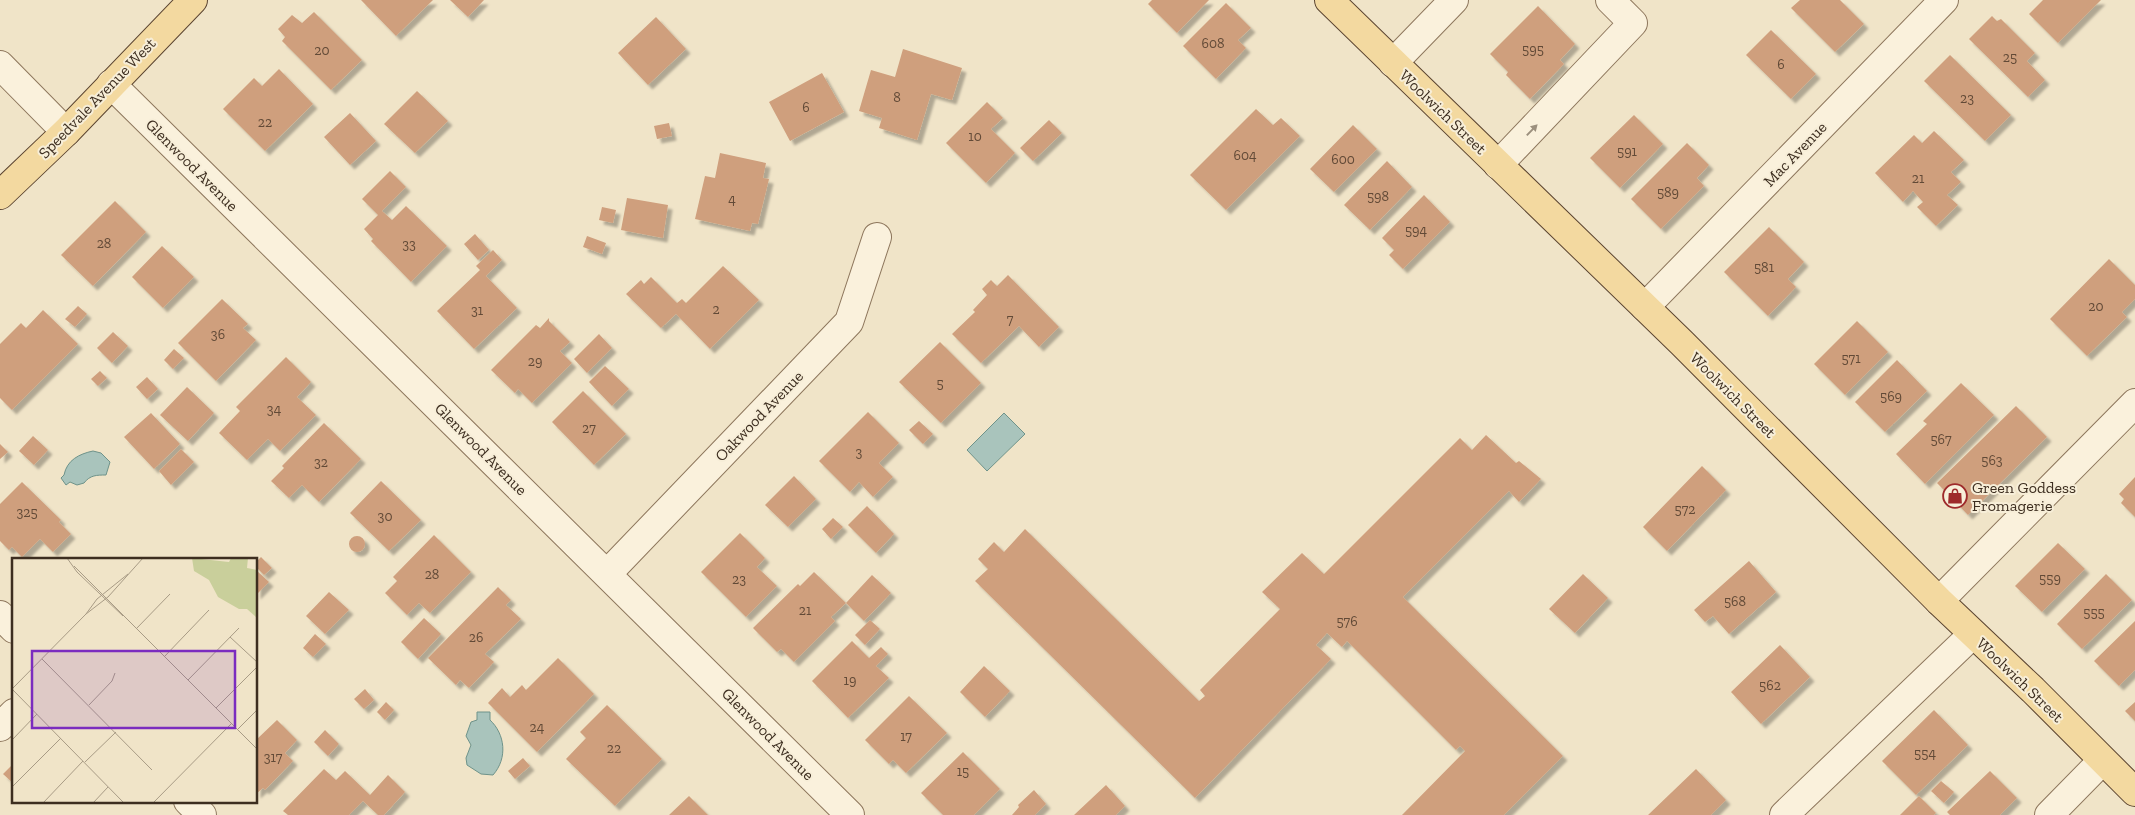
<svg xmlns="http://www.w3.org/2000/svg" width="2135" height="815" font-family="'Zilla Slab',serif">
<style>
.water{fill:#a9c4bc;stroke:#6f938a}
.building{fill:#cf9f7d;filter:url(#shadow)}
.lines{fill:none;stroke-linecap:round;stroke-linejoin:round}
.minor-casing{stroke:#8d765c;stroke-width:30}
.major-casing{stroke:#5b4430;stroke-width:30}
.minor{stroke:#faf1dc;stroke-width:28}
.major{stroke:#f3d9a0;stroke-width:28}
.oneway{fill:#9c907e}
.labels{text-anchor:middle;dominant-baseline:central;stroke-width:4;stroke-linejoin:round;paint-order:stroke}
.number-label{font-size:14px;fill:#624a37}
.street-label{font-size:16px;fill:#3d2e20;stroke:#f7eed8}
.poi-label{font-size:16px;fill:#3d2e20;stroke:#f7eed8;text-anchor:start}
.inset-road{fill:none;stroke:#a89b85;stroke-width:1}
.view{fill:#7b2cbf;fill-opacity:0.15;stroke:#7b2cbf;stroke-width:2.5}
.inset-edge{fill:none;stroke:#3d2e20;stroke-width:2.5}
</style>
<defs>
<filter id="shadow"><feDropShadow dx="4.5" dy="4.5" stdDeviation="1" flood-color="#0004"/></filter>
</defs>
<rect width="100%" height="100%" fill="#f0e4c8"/>
<!-- water -->
<path class="water" d="M 1004,413 L 1025,434 L 987,471 L 967,450 Z
M 93,451 L 101,453 L 110,462 L 106,475 C 97,475 90,475 84,483 L 77,485 L 70,482 L 66,485 L 61,478 L 64,475 C 67,460 79,454 93,451 Z
M 477,712 L 490,712 L 490,720 C 505,734 508,758 493,775 L 481,774 L 467,765 L 466,758 L 471,745 L 466,736 L 471,722 L 477,720 Z"/>
<!-- building -->
<path class="building" d="M 361,0 L 433,0 L 396,36 Z
M 450,0 L 484,0 L 468,17 Z
M 1152,0 L 1209,0 L 1177,33 L 1148,4 Z
M 1800,0 L 1840,0 L 1864,24 L 1835,52 L 1791,8 Z
M 2043,0 L 2101,0 L 2058,43 L 2029,14 Z
M 1226,3 L 1251,28 L 1238,40 L 1246,48 L 1216,79 L 1183,46 Z
M 1538,6 L 1575,44 L 1560,60 L 1564,64 L 1530,99 L 1506,75 L 1508,72 L 1490,54 Z
M 314,12 L 362,60 L 331,90 L 282,41 L 285,37 L 278,29 L 292,15 L 302,23 Z
M 1992,16 L 1997,21 L 2001,19 L 2035,53 L 2027,61 L 2045,80 L 2028,97 L 1969,39 Z
M 656,17 L 686,49 L 648,85 L 618,53 Z
M 1771,30 L 1816,74 L 1791,99 L 1746,55 Z
M 903,49 L 962,68 L 952,100 L 931,94 L 917,140 L 879,128 L 882,118 L 859,111 L 871,70 L 895,77 Z
M 1950,55 L 2011,115 L 1985,141 L 1924,81 Z
M 279,69 L 313,104 L 265,151 L 223,109 L 254,78 L 262,86 Z
M 822,73 L 844,112 L 790,141 L 769,102 Z
M 417,91 L 448,121 L 415,153 L 384,124 Z
M 987,102 L 1003,118 L 991,129 L 1015,153 L 986,183 L 946,143 Z
M 1256,109 L 1273,125 L 1281,118 L 1300,136 L 1226,210 L 1190,175 Z
M 350,113 L 376,141 L 350,165 L 324,137 Z
M 1634,115 L 1663,144 L 1620,188 L 1590,158 Z
M 1049,120 L 1062,133 L 1033,161 L 1020,148 Z
M 669,123 L 672,136 L 657,139 L 654,126 Z
M 1353,125 L 1377,149 L 1334,192 L 1310,169 Z
M 1934,131 L 1964,160 L 1951,172 L 1961,182 L 1947,195 L 1958,205 L 1936,226 L 1917,207 L 1923,202 L 1913,191 L 1903,202 L 1875,173 L 1914,135 L 1922,143 Z
M 1687,143 L 1709,165 L 1697,178 L 1704,186 L 1661,229 L 1631,199 Z
M 720,153 L 766,163 L 763,178 L 769,179 L 758,224 L 752,223 L 750,231 L 695,219 L 705,176 L 715,178 Z
M 1387,161 L 1412,187 L 1370,230 L 1344,205 Z
M 390,171 L 406,187 L 382,211 L 392,220 L 406,206 L 447,246 L 411,282 L 371,241 L 373,239 L 364,229 L 378,215 L 362,199 Z
M 1424,195 L 1450,222 L 1403,269 L 1389,255 L 1394,250 L 1382,238 Z
M 627,198 L 668,205 L 663,238 L 621,230 Z
M 115,201 L 146,232 L 93,286 L 61,255 Z
M 602,207 L 616,210 L 613,223 L 599,220 Z
M 1769,227 L 1804,262 L 1788,279 L 1796,287 L 1768,316 L 1724,272 Z
M 475,234 L 489,250 L 478,260 L 464,244 Z
M 587,236 L 606,243 L 602,254 L 583,247 Z
M 162,246 L 194,277 L 163,308 L 132,277 Z
M 493,250 L 502,260 L 486,276 L 517,308 L 474,349 L 437,311 L 480,270 L 476,266 Z
M 2109,259 L 2135,285 L 2135,299 L 2122,312 L 2127,317 L 2087,356 L 2050,319 Z
M 723,266 L 759,300 L 710,349 L 676,314 L 661,328 L 626,294 L 641,280 L 644,284 L 651,277 L 677,303 L 682,299 L 686,303 Z
M 1008,275 L 1059,327 L 1039,347 L 1019,326 L 981,363 L 952,334 L 975,312 L 973,310 L 987,295 L 982,289 L 991,280 L 997,286 Z
M 222,299 L 248,324 L 243,328 L 256,340 L 216,381 L 178,343 Z
M 78,306 L 87,314 L 75,327 L 65,319 Z
M 43,310 L 78,344 L 12,410 L 0,398 L 0,344 L 21,323 L 26,328 Z
M 549,318 L 549,321 L 570,342 L 560,351 L 572,363 L 532,403 L 518,389 L 515,393 L 491,370 L 536,325 L 540,328 Z
M 1857,321 L 1888,352 L 1845,395 L 1814,364 Z
M 113,332 L 128,346 L 112,363 L 97,348 Z
M 599,334 L 612,348 L 587,373 L 574,359 Z
M 940,342 L 981,383 L 941,423 L 899,382 Z
M 174,349 L 184,358 L 173,369 L 164,360 Z
M 286,357 L 311,382 L 297,397 L 316,415 L 280,451 L 268,439 L 247,460 L 219,433 L 240,411 L 236,407 Z
M 1897,360 L 1927,391 L 1885,432 L 1855,402 Z
M 605,366 L 629,389 L 612,406 L 589,382 Z
M 100,371 L 107,378 L 98,386 L 91,379 Z
M 147,377 L 158,389 L 147,399 L 136,387 Z
M 1961,383 L 1994,415 L 1925,484 L 1896,454 L 1927,424 L 1923,421 Z
M 187,387 L 214,413 L 188,441 L 160,415 Z
M 583,391 L 626,434 L 594,465 L 552,422 Z
M 2016,406 L 2047,437 L 1968,515 L 1937,483 Z
M 868,412 L 899,443 L 879,463 L 893,477 L 873,497 L 859,482 L 850,492 L 819,461 Z
M 151,413 L 180,444 L 154,469 L 124,437 Z
M 919,421 L 933,434 L 923,444 L 909,430 Z
M 324,423 L 361,459 L 319,502 L 302,485 L 289,498 L 271,481 L 284,468 L 282,466 Z
M 1486,435 L 1516,463 L 1519,461 L 1541,479 L 1519,502 L 1509,491 L 1403,597 L 1563,756 L 1504,815 L 1402,815 L 1465,751 L 1460,746 L 1456,750 L 1347,641 L 1342,647 L 1327,633 L 1316,645 L 1331,659 L 1195,798 L 975,581 L 988,569 L 978,559 L 994,542 L 1004,552 L 1025,529 L 1199,701 L 1205,696 L 1200,690 L 1280,609 L 1262,592 L 1302,553 L 1324,574 L 1460,438 L 1472,450 Z
M 33,436 L 48,450 L 34,465 L 19,451 Z
M 0,444 L 8,452 L 0,459 Z
M 181,449 L 194,462 L 171,485 L 159,471 Z
M 1702,466 L 1726,490 L 1667,551 L 1643,527 Z
M 794,476 L 816,499 L 788,527 L 765,505 Z
M 2135,477 L 2135,517 L 2121,503 L 2124,499 L 2119,494 Z
M 381,481 L 421,520 L 389,551 L 350,513 Z
M 22,482 L 61,520 L 59,522 L 71,534 L 53,552 L 40,539 L 22,557 L 12,547 L 9,550 L 0,541 L 0,504 Z
M 867,506 L 894,534 L 876,553 L 848,525 Z
M 833,518 L 843,527 L 831,539 L 822,529 Z
M 740,533 L 765,558 L 757,567 L 777,586 L 746,617 L 701,572 Z
M 434,535 L 471,572 L 430,613 L 419,603 L 407,615 L 385,593 L 397,581 L 393,577 Z
M349 544a8 8 0 1 1 16 0a8 8 0 1 1-16 0Z
M 2058,543 L 2085,569 L 2042,612 L 2015,586 Z
M 261,557 L 272,568 L 264,575 L 256,567 L 256,562 Z
M 1749,561 L 1776,592 L 1729,634 L 1713,616 L 1705,622 L 1694,610 Z
M 256,570 L 269,582 L 256,595 Z
M 814,572 L 846,603 L 831,617 L 835,621 L 794,662 L 781,649 L 777,652 L 753,628 L 798,584 L 800,586 Z
M 1583,574 L 1608,598 L 1575,633 L 1549,609 Z
M 2106,574 L 2132,600 L 2082,649 L 2057,624 Z
M 872,575 L 891,593 L 864,621 L 846,603 Z
M 498,587 L 511,600 L 506,605 L 521,619 L 485,654 L 494,662 L 469,688 L 460,680 L 456,685 L 428,658 Z
M 329,592 L 349,610 L 325,634 L 306,616 Z
M 424,618 L 441,634 L 418,659 L 401,642 Z
M 870,620 L 880,629 L 865,645 L 855,635 Z
M 2135,621 L 2135,670 L 2119,686 L 2094,661 Z
M 315,634 L 326,644 L 313,657 L 303,648 Z
M 852,641 L 869,658 L 881,647 L 888,654 L 876,666 L 889,678 L 848,718 L 812,681 Z
M 1780,645 L 1810,677 L 1761,724 L 1731,692 Z
M 558,658 L 594,694 L 537,752 L 488,703 L 502,688 L 510,697 L 522,685 L 526,690 Z
M 984,666 L 1010,691 L 985,717 L 960,692 Z
M 365,689 L 374,700 L 364,709 L 354,699 Z
M 909,696 L 947,733 L 906,773 L 893,760 L 889,764 L 865,740 Z
M 386,702 L 394,710 L 385,720 L 377,712 Z
M 2135,702 L 2135,721 L 2125,711 Z
M 607,705 L 662,759 L 615,806 L 566,759 L 586,738 L 580,732 Z
M 1934,710 L 1968,745 L 1916,795 L 1882,761 Z
M 277,720 L 297,740 L 285,753 L 293,761 L 265,790 L 263,788 L 256,794 L 256,740 Z
M 325,730 L 339,744 L 328,756 L 314,742 Z
M 963,752 L 1000,789 L 974,815 L 943,815 L 921,793 Z
M 523,758 L 530,766 L 515,779 L 508,771 Z
M 14,763 L 14,784 L 3,774 Z
M 324,769 L 336,780 L 345,771 L 370,795 L 388,775 L 405,792 L 384,815 L 378,815 L 363,801 L 349,815 L 288,815 L 283,811 Z
M 1696,769 L 1726,800 L 1711,815 L 1648,815 Z
M 1990,771 L 2017,798 L 2000,815 L 1950,815 L 1947,812 Z
M 1941,781 L 1954,792 L 1944,803 L 1931,791 Z
M 1106,785 L 1125,806 L 1116,815 L 1074,815 Z
M 1034,790 L 1046,804 L 1035,815 L 1012,815 L 1019,807 L 1018,805 Z
M 689,796 L 708,815 L 669,815 Z
M 1919,796 L 1936,813 L 1934,815 L 1900,815 Z"/>
<g class="lines">
<!-- minor casing -->
<g class="minor-casing">
<path id="minor" d="M 1393,63 L 1454,0
M 0,65 L 66,132
M 111,84 L 850,815
M 1498,165 L 1633,23 L 1610,0
M 1645,307 L 1944,0
M 607,574 L 849,322 L 877,237
M 1939,601 L 2135,403
M 0,615 L 14,629
M 0,727 L 14,713
M 188,801 L 202,815
M 1784,815 L 1973,634
M 2049,815 L 2102,761"/>
</g>
<!-- major casing -->
<g class="major-casing">
<path id="major" d="M 1329,0 L 1682,343 L 1939,601 L 2033,690 L 2135,792
M 0,195 L 66,132 L 193,0"/>
</g>
<!-- minor -->
<use href="#minor" class="minor"/>
<!-- major -->
<use href="#major" class="major"/>
</g>
<!-- one-way arrows -->
<defs><path id="oneway-solid" d="M-6-.8H1V-3.2L6.5 0L1 3.2V.8H-6Z" transform="scale(1.25)"/></defs>
<use class="oneway" href="#oneway-solid" transform="translate(1532 130) rotate(-46)"/>
<!-- icons -->
<defs>
<g id="shop-ring" transform="scale(1.25)"><circle r="9.5" fill="#f7eed8" stroke="#9e2a2b" stroke-width="1.5"/><path d="M-5-2.5h2.3a2.7 3.5 0 0 1 5.4 0H5L5.5 6h-11ZM-1.5-2.5h3a1.5 2.3 0 0 0-3 0Z" fill="#9e2a2b"/></g>
</defs>
<g fill-rule="evenodd">
<use href="#shop-ring" x="1955" y="496"/>
</g>
<g class="labels">
<!-- number labels -->
<g class="number-label">
<text x="1213" y="43">608</text>
<text x="1533" y="49">595</text>
<text x="322" y="50">20</text>
<text x="2010" y="57">25</text>
<text x="1781" y="64">6</text>
<text x="897" y="97">8</text>
<text x="1967" y="98">23</text>
<text x="806" y="107">6</text>
<text x="265" y="122">22</text>
<text x="975" y="136">10</text>
<text x="1627" y="151">591</text>
<text x="1245" y="155">604</text>
<text x="1343" y="159">600</text>
<text x="1918" y="178">21</text>
<text x="1668" y="192">589</text>
<text x="1378" y="196">598</text>
<text x="732" y="199">4</text>
<text x="1416" y="230">594</text>
<text x="104" y="243">28</text>
<text x="409" y="244">33</text>
<text x="1764" y="267">581</text>
<text x="2096" y="306">20</text>
<text x="716" y="309">2</text>
<text x="477" y="310">31</text>
<text x="1010" y="319">7</text>
<text x="218" y="334">36</text>
<text x="1851" y="358">571</text>
<text x="535" y="361">29</text>
<text x="940" y="383">5</text>
<text x="1891" y="396">569</text>
<text x="274" y="409">34</text>
<text x="589" y="428">27</text>
<text x="1941" y="439">567</text>
<text x="859" y="452">3</text>
<text x="1992" y="460">563</text>
<text x="321" y="462">32</text>
<text x="1685" y="509">572</text>
<text x="27" y="512">325</text>
<text x="385" y="516">30</text>
<text x="432" y="574">28</text>
<text x="2050" y="578">559</text>
<text x="739" y="579">23</text>
<text x="1735" y="601">568</text>
<text x="805" y="610">21</text>
<text x="2094" y="612">555</text>
<text x="1347" y="621">576</text>
<text x="476" y="637">26</text>
<text x="850" y="680">19</text>
<text x="1770" y="685">562</text>
<text x="537" y="727">24</text>
<text x="906" y="736">17</text>
<text x="614" y="748">22</text>
<text x="1925" y="753">554</text>
<text x="273" y="757">317</text>
<text x="963" y="771">15</text>
</g>
<!-- street labels -->
<g class="street-label">
<text transform="translate(97 98) rotate(-46)">Speedvale Avenue West</text>
<text transform="translate(1443 112) rotate(44)">Woolwich Street</text>
<text transform="translate(1795 154) rotate(-46)">Mac Avenue</text>
<text transform="translate(192 165) rotate(45)">Glenwood Avenue</text>
<text transform="translate(1733 395) rotate(45)">Woolwich Street</text>
<text transform="translate(759 416) rotate(-46)">Oakwood Avenue</text>
<text transform="translate(481 449) rotate(45)">Glenwood Avenue</text>
<text transform="translate(2020 680) rotate(44)">Woolwich Street</text>
<text transform="translate(768 734) rotate(45)">Glenwood Avenue</text>
</g>
<!-- poi labels -->
<g class="poi-label">
<text x="1972" y="487">Green Goddess<tspan x="1972" dy="18">Fromagerie</tspan></text>
</g>
</g>
<!-- overview -->
<g transform="translate(12 558)">
<rect width="245" height="245" fill="#f0e4c8"/>
<path d="M 180,0 L 217,4 L 219,0 L 236,0 L 235,10 L 245,12 L 245,60 L 235,51 L 227,51 L 206,39 L 197,22 L 182,13 Z" fill="#c9cf9b"/>
<path class="inset-road" d="M 55,0 L 65,14 L 111,58M 62,8 L 245,191M 74,56 L 85,41 L 116,16M 124,71 L 158,36M 218,79 L 245,104M 152,99 L 197,52M 30,101 L 140,212M 176,122 L 227,70M 0,131 L 112,245M 0,131 L 74,56 L 96,39 L 131,0M 77,147 L 100,123 L 103,115M 204,150 L 245,109M 226,171 L 245,152M 0,182 L 25,156M 73,204 L 104,174M 0,229 L 49,180M 31,245 L 71,203M 81,245 L 96,229M 141,245 L 220,165"/>
<path class="view" d="M 20,93 L 223,93 L 223,170 L 20,170 Z"/>
<rect width="245" height="245" class="inset-edge"/>
</g>
</svg>
